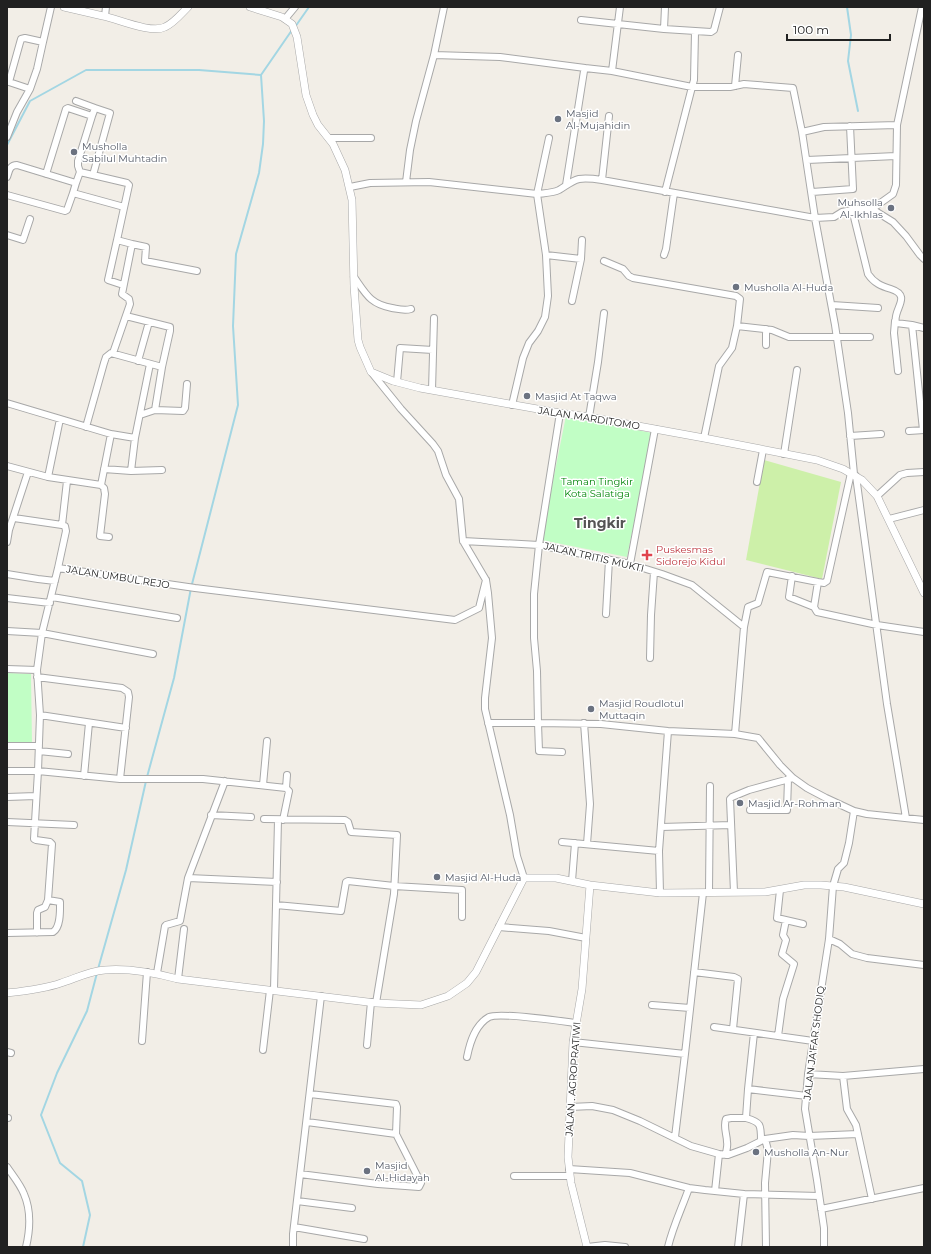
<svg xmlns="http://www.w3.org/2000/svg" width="931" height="1254" font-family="Montserrat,sans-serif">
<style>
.grass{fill:#cdf0a9}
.park{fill:#c1fec5}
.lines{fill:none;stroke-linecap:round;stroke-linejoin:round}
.stream{stroke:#a3d6e3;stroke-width:2}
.minor-casing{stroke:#a8a8a8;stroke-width:8}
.tertiary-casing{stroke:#a8a8a8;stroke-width:8}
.minor{stroke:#fff;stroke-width:6}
.tertiary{stroke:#fff;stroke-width:7}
.worship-dot{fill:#6b7280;stroke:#fff;stroke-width:1.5}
.health-dot{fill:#e0444e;stroke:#fff;stroke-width:1.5}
.labels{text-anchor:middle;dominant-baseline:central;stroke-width:3;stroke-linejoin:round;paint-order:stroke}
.worship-label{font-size:10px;fill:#5b616d;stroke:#fff;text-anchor:start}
.street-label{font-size:10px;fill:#212121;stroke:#fff}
.park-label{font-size:10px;fill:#03860a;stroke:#fff}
.health-label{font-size:10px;fill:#be3a42;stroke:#fff;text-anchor:start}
.district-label{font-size:14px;font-weight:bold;fill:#545454;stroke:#fff}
</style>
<rect width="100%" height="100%" fill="#f2eee7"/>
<!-- grass -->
<path class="grass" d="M 764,460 L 841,482 L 822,579 L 746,560 Z"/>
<!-- park -->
<path class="park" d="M 566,416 L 652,433 L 627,557 L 541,540 Z
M 7,673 L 31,674 L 32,744 L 7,743 Z"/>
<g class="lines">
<!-- stream -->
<path class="stream" d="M 847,7 L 851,35 L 848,61 L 858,111
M 295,27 L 309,7
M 7,145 L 30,101 L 86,70 L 199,70 L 261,75
M 147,777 L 174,678 L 191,588 L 238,405 L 233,326 L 236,254 L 259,173 L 263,144 L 264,121 L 261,75 L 292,30
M 98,969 L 126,870 L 146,781
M 83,1247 L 90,1215 L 82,1181 L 60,1163 L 41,1115 L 57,1073 L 87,1011 L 97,973"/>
<!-- minor casing -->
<g class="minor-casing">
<path id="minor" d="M 105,16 L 106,7
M 285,19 L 295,7
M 581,20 L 664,29 L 711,32 L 714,30 L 720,7
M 664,29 L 665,7
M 695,32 L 694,80 L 692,87 L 730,87 L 744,84 L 793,88 L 802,132
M 434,55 L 500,57 L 585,68
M 612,71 L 692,87 L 665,192
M 7,81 L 9,82 L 21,39 L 25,38 L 43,42 L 51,7
M 735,86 L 738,55
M 30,89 L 37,69 L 43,42
M 76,101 L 95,108
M 92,116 L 95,108 L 110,113 L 93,175
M 7,137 L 17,112 L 30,89 L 9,82
M 330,138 L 371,138
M 807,160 L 896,156
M 80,172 L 127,183 L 129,185 L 117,240 L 132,244 L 122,294 L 129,299 L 130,304 L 113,353
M 7,177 C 9,172 9,165 17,165 L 76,183 L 80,172 L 78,166 L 78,161 L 92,116 L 68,108 L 66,109 L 46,174
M 602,180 L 609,116
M 406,182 L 410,150 L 416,121 L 434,55 L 444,7
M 76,183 L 73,193 L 124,207
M 566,185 L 584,71 L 585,68 L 612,71 L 620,7
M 350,187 L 370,183 L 429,182 L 537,194 C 545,193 553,193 559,190 C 566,186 571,181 579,179 C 586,178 595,179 602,180 L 815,218 L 834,217 L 842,212 L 857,209 L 872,209 L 893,222 L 906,236 L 920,255 L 924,259
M 812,192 L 853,189 L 850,126
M 7,195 L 65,211 L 67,210 L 73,193
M 852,209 L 868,274 C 874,283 881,286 891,289 C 913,296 892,310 896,323 L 912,325 L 924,328
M 872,209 L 893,194 L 896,185 L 897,125 L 922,7
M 7,235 L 23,240 L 30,219
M 117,240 L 108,280 L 123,285
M 132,244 L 146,247 L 145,261 L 197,271
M 546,255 L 581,259 L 582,240
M 664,255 L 666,249 L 674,193
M 604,261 L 623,269 L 629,276 L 633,278 L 736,296 L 740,299 L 737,326 L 732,348 L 719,366 L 704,438
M 354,277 C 366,294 370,304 392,308 C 398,309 404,311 411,309
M 572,301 L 581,259
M 832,305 L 878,308
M 126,316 L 170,327 L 170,331 L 162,367
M 895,321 L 894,333 L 898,371
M 912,325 L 923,430
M 737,326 L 772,330 L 789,337 L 870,337
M 766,345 L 766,329
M 138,361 L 149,322
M 372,373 L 401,409 L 433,444 L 438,451 L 446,475 L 459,499 L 463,541 L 486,580 L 488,593 L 492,638 L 485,698 L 485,709 L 510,815 L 517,856 L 524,878
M 397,382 L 400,348 L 433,350
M 432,390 L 434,318
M 7,403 L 111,434 L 135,438
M 512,405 L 523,358 L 529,343 L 538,331 L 545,317 L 548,296 L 546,255 L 537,194 L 549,138
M 560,413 L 539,545 L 534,594 L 534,638 L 537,671 L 538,723 L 601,724 L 668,731 L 735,734 L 758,738 L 780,765 L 793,778 L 807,788 L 826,798 L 854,811 L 867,814 L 924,820
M 140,415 L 155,410 L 183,411 L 185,408 L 187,384
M 589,417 L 598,362 L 604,313
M 86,427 L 104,363 L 106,357 L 111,353 L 162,367 L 155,410
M 909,431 L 924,430
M 850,436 L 881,434
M 784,454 L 797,370
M 7,466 L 48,477 L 101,485 L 111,434
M 104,469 L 131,471 L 162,470
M 131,471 L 135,438 L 150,364
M 854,474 L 848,413 L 835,325 L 815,218 L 802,132 L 824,127 L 897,125
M 856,476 L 887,704 L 906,818
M 48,477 L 60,419
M 757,482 L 763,450
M 101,485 L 104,488 L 105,494 L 100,536 L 109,537
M 877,496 L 900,475 L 907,473 L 924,472
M 14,518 L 62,525 L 67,481
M 889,519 L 924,510
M 463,541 L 539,545 L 630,564 L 662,574 L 692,585 L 744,627 L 735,734
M 7,542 L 9,530 L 28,472
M 630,564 L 655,429
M 58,568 L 66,531 L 65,526 L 62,525
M 7,574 L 38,579 L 55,581
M 792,576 L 789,597 L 814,607 L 817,612 L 877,625 L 924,632
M 52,597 L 177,618
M 7,598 L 50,603
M 814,607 L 818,582
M 606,614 L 609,560
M 744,627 L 748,607 L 758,603 L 767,572 L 818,582 L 824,583 L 827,581 L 851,473
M 7,631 L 42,633 L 153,654
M 650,658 L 651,615 L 654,572
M 7,669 L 37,670
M 37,677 L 122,688 L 128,692 L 129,697 L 120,779
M 40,715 L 126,728
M 488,723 L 538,723 L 539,751 L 562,752
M 584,723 L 590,804 L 587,844
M 7,746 L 39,746
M 39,751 L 68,754
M 7,771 L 38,771 L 120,779 L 203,779 L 286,788 L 289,791 L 283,820
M 38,771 L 40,715 L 37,670 L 42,633 L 58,568 L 195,588 L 455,620 L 479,608 L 486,580
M 84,776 L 89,723
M 225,781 L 188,878 L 277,882
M 263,785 L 267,741
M 286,788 L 287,775
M 7,797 L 36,796
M 750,810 L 787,810 L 788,779
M 211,815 L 251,817
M 264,819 L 345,820 L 348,822 L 351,832 L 397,835 L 394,894 L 376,1003
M 7,822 L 74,825
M 661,827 L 731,825
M 562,842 L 659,851
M 572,881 L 575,843
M 780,890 L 777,918 L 803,924
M 709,892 L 710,786
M 734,892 L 730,799 L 732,797 L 749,790 L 793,778
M 660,893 L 659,851 L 668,731
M 276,905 L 341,911 L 346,882 L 348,881 L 394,886 L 462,890 L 462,917
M 499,927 L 549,931 L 586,938
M 7,933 L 53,932 C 61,927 60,910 60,902 L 48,900
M 37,933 L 37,913 L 38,910 L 45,907 L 48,900 L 52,844 L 50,842 L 36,840 L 34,839 L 38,771
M 829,939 L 840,944 L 852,954 L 867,958 L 924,965
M 694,972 L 734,977 L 738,979 L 733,1029
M 157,973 L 165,926 L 166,925 L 180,921 L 188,878
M 178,979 L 184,929
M 274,990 L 278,820
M 652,1005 L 690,1008
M 714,1027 L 813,1041
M 754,1033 L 748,1089 L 807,1096
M 778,1036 L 783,999 L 794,964 L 782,954 L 786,940 L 783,935 L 786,920
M 142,1041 L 147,972
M 573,1042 L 685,1054 L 703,893
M 367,1045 L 371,1002
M 263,1050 L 270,990
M 7,1052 L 11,1053
M 467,1057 C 470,1042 475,1025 489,1017 C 499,1012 560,1021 575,1023
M 808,1074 L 843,1076 L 924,1069
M 843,1076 L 847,1109 L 856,1125 L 872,1199
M 748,1089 L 746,1118 C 761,1122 761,1125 761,1140
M 570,1107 L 592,1106 L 613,1110 L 640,1121 L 691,1146 L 719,1154 L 728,1155 L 747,1148 L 765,1139 L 793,1135 L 809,1136 L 858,1134
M 7,1118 L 8,1118
M 307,1122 L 396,1134 L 397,1107 L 396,1104 L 310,1094
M 675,1137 L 685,1054
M 765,1139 L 768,1150 L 765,1183 L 766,1247
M 726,1155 C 726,1150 728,1146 727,1142 C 727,1134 723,1127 726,1119 L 731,1118 L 746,1118
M 7,1167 C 13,1176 20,1184 24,1194 C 31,1210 30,1230 26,1247
M 569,1169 L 630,1173 L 689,1188 L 705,1190 L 744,1194 L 819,1196
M 300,1174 L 378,1184 L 419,1187 L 421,1183 L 396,1134
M 514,1176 L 570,1176
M 715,1191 L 719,1154
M 297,1201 L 352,1208
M 821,1209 L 924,1188
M 294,1227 L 364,1239
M 293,1247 L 293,1234 L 321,996
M 587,1247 L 605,1245 L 625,1247
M 668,1247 C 673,1226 682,1208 689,1188
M 738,1247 L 744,1194
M 824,1247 L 824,1228 L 817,1180 L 805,1109 L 808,1074 L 829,939 L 833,886 L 838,869 L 844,863 L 849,843 L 854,811"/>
</g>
<!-- tertiary casing -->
<g class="tertiary-casing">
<path id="tertiary" d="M 64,7 C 77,10 90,13 103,16 C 118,19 151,34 165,27 C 174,23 181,14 188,7
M 250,7 L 282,17 L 292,24 L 297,37 L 306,95 L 313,115 L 318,125 L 333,144 L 345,170 L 352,200 L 354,286 L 358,340 L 360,347 L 371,372 L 393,381 L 420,388 L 560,413 L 589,417 L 704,438 L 817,460 L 843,469 L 862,480 L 877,496 L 924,593
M 7,993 C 25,991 44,989 61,983 C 76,978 90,971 105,970 C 130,968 155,973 178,979 L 376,1003 L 421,1005 L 448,996 L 467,983 L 476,972 L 524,878 L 556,878 L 590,885 L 660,893 L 765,892 L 804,885 L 821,885 L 844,887 L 924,904
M 587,1247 L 571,1183 L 568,1157 L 573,1042 L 582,989 L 590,885"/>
</g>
<!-- minor -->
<use href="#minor" class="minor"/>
<!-- tertiary -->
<use href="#tertiary" class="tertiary"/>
</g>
<!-- markers -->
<g class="worship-dot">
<circle cx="558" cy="119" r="4"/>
<circle cx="74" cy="152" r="4"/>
<circle cx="891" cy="208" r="4"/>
<circle cx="736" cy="287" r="4"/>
<circle cx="527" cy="396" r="4"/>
<circle cx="591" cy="709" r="4"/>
<circle cx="740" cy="803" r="4"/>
<circle cx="437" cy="877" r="4"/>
<circle cx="756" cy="1152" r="4"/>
<circle cx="367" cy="1171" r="4"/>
</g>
<path class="health-dot" d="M645 549h4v4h4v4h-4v4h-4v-4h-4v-4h4z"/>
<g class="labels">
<!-- worship labels -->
<g class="worship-label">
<text x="566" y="113">Masjid<tspan x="566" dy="12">Al-Mujahidin</tspan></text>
<text x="82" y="146">Musholla<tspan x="82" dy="12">Sabilul Muhtadin</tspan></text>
<text x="883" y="202" text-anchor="end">Muhsolla<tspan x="883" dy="12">Al-Ikhlas</tspan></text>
<text x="744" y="287">Musholla Al-Huda</text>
<text x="535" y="396">Masjid At Taqwa</text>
<text x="599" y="703">Masjid Roudlotul<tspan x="599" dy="12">Muttaqin</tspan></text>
<text x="748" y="803">Masjid Ar-Rohman</text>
<text x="445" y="877">Masjid Al-Huda</text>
<text x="764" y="1152">Musholla An-Nur</text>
<text x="375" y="1165">Masjid<tspan x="375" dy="12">Al-Hidayah</tspan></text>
</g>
<!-- street labels -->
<g class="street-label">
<text transform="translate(589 418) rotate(9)">JALAN MARDITOMO</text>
<text transform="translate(594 557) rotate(13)">JALAN TRITIS MUKTI</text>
<text transform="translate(118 577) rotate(9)">JALAN UMBUL REJO</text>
<text transform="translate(814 1043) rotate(-83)">JALAN JA'FAR SHODIQ</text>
<text transform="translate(573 1079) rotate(-86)">JALAN . AGROPRATIWI</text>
</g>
<!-- park labels -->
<g class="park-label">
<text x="597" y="481">Taman Tingkir<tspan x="597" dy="12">Kota Salatiga</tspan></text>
</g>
<!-- health labels -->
<g class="health-label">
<text x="656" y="549">Puskesmas<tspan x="656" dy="12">Sidorejo Kidul</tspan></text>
</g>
<!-- district labels -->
<g class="district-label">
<text x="600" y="523">Tingkir</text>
</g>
</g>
<!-- border -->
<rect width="931" height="1254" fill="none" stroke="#212121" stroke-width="16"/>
<!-- scale -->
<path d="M787 34v6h103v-6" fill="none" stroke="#212121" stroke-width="2"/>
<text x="793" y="34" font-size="12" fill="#212121" stroke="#ffffff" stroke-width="3" paint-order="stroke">100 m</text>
</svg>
